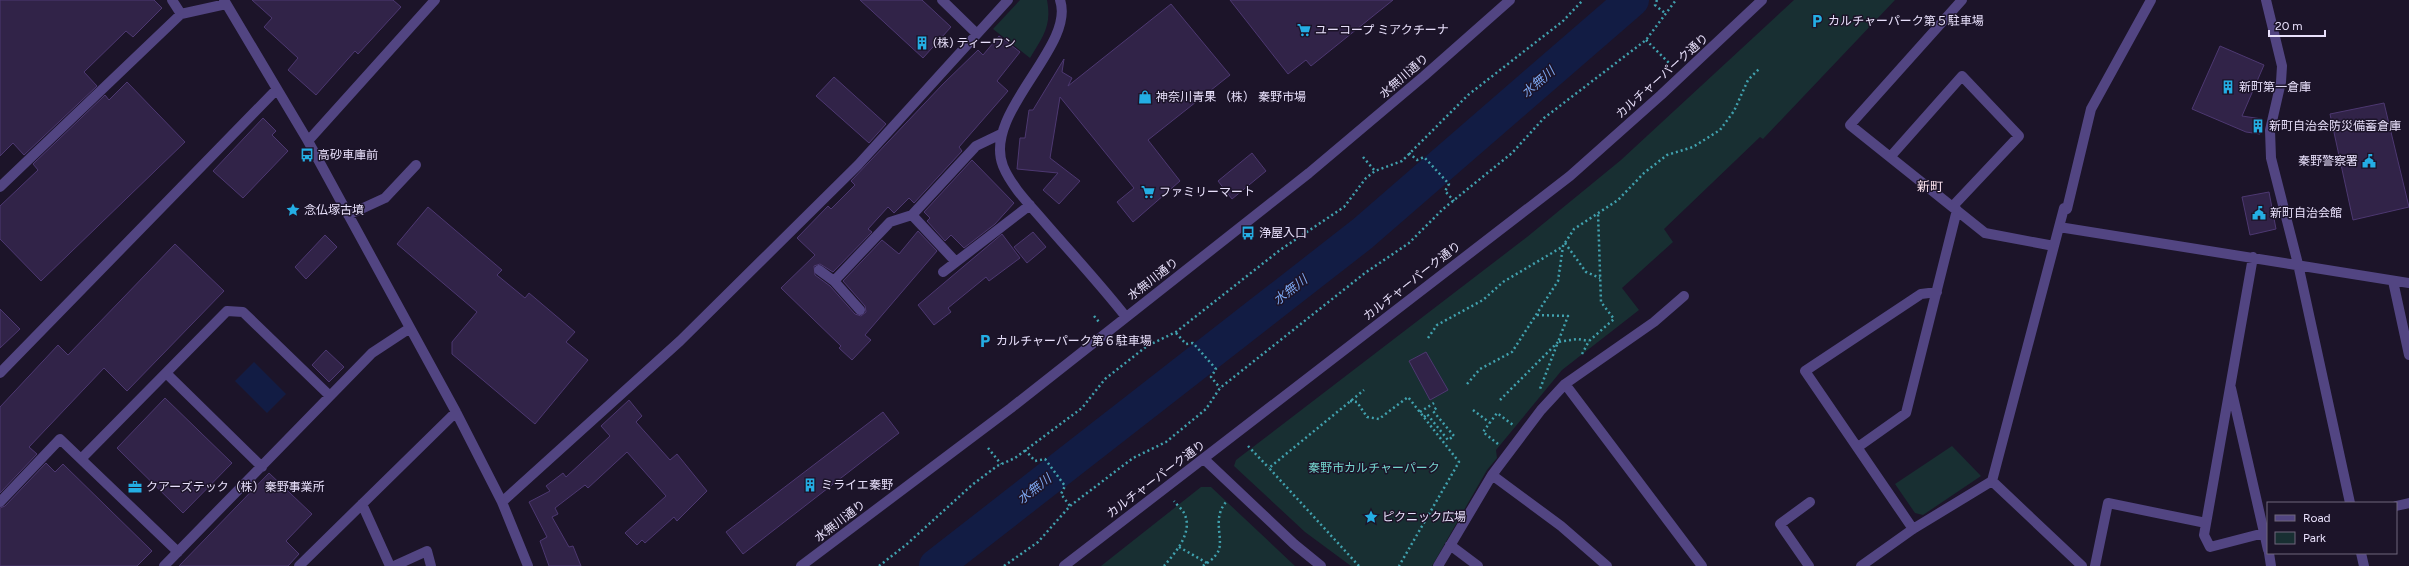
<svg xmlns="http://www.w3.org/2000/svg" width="2409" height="566" font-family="Figtree,'Noto Sans JP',sans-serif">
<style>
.green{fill:#182f32}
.water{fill:#121c44}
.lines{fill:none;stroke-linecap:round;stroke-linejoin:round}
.river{stroke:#121c44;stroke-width:34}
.building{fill:#312348;stroke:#4d3871}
.path{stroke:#41a2af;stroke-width:2.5;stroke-dasharray:2 3;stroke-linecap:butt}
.minor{stroke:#524582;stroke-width:10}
.labels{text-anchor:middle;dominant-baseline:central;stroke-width:3;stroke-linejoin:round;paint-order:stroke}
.poi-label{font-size:12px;fill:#e8e0fb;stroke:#1c1429;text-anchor:start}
.street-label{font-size:12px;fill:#e8e0fb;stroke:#1c1429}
.park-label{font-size:12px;fill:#74d4cd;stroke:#1c1429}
.water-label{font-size:13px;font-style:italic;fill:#7ba5ee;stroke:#1c1429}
.neighbourhood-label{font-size:13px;fill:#fbe2ee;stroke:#1c1429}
</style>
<rect width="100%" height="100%" fill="#1c1429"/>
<!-- green -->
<path class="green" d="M 1020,0 L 1047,0 C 1052,26 1043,36 1030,58 L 993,29 Z
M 1794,0 L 1895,0 L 1763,139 L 1760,137 L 1664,229 L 1673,242 L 1622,288 L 1639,310 L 1562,370 L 1496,450 L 1497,458 L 1487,470 L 1432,566 L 1351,566 L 1305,532 L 1234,466 L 1236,460 L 1527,237 L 1621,160 Z
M 1952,446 L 1981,476 L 1923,515 L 1915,513 L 1895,484 Z
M 1201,487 L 1211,487 L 1295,566 L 1101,566 Z"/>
<!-- water -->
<path class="water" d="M 254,362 L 286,394 L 267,413 L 235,381 Z"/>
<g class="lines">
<!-- river -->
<path class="river" d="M 936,566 L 1362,234 L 1632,0"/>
</g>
<!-- building -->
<path class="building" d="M 0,0 L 154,0 L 162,8 L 133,37 L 126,31 L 84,72 L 97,86 L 24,155 L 13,143 L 0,156 Z
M 252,0 L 393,0 L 401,7 L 358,54 L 355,51 L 316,95 L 288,70 L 298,58 L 264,27 L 272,18 Z
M 860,0 L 922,0 L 951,27 L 923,58 Z
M 1230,0 L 1393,0 L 1311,66 L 1306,60 L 1288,74 Z
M 1171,4 L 1230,75 L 1148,140 L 1180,181 L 1133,222 L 1117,202 L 1134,188 L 1060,97 L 1050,158 L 1080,181 L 1059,204 L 1043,190 L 1058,173 L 1017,169 L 1020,138 L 1025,138 L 1029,110 L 1033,110 L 1064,59 L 1062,72 L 1072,78 L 1068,86 Z
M 999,36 L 1020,52 L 997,81 L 1008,91 L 959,147 L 962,151 L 914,203 L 909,198 L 894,213 L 888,207 L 868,229 L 872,232 L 833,272 L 820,264 L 814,266 L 815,275 L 830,286 L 855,314 L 861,316 L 866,312 L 865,306 L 843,281 L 882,240 L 899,254 L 918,231 L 937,251 L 865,335 L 871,340 L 852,360 L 839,348 L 841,346 L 781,288 L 815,255 L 797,238 L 828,206 L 831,209 L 855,185 L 851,181 L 943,84 L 978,50 L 983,55 Z
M 2220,46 L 2264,65 L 2242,116 L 2262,119 L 2260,134 L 2246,132 L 2192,109 Z
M 834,77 L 886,124 L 869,143 L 816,96 Z
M 127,82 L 185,142 L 41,281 L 0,239 L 0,206 L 38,170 L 33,164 L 105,95 L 109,100 Z
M 2384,103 L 2409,207 L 2353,220 L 2330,114 Z
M 263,118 L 276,131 L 272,135 L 288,151 L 243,198 L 213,171 Z
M 1252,153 L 1266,171 L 1232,199 L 1218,181 Z
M 972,160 L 1014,203 L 995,224 L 964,248 L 951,235 L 945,241 L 927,221 L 930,218 L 924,212 Z
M 2269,192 L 2276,229 L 2250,235 L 2242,197 Z
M 428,207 L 502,270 L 497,275 L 525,298 L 529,293 L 575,332 L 566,342 L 588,360 L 535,424 L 452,354 L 452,342 L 477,312 L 397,244 Z
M 1033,232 L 1046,247 L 1027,263 L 1014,247 Z
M 1002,234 L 1020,258 L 989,281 L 986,277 L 948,308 L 951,312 L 934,325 L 918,305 Z
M 325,235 L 337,247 L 306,279 L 295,267 Z
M 175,244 L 224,291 L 127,391 L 104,368 L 29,447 L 37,454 L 0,493 L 0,407 L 58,345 L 68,355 Z
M 0,309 L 20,329 L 0,348 Z
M 326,350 L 344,367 L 329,382 L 312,365 Z
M 1426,352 L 1448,390 L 1430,400 L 1409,361 Z
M 165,398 L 232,463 L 183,513 L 117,448 Z
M 629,400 L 642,416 L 636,422 L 670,460 L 677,454 L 707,491 L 677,521 L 674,517 L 645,543 L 642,540 L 637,545 L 625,533 L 666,496 L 627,452 L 588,488 L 585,485 L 555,508 L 558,514 L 552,517 L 569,547 L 573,546 L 581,566 L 549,566 L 540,541 L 547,537 L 529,502 L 550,491 L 546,486 L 563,473 L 566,477 L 610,436 L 601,426 Z
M 883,412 L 899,433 L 743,554 L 726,532 Z
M 46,463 L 55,472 L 63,464 L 152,551 L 137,566 L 0,566 L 0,508 L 5,506 Z
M 269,473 L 312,514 L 286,541 L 299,554 L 288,566 L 179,566 Z"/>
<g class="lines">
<!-- path -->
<path class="path" d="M 1657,0 L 1655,5 L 1666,14
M 1646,40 L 1669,63
M 1409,153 L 1417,160 L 1424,157 L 1449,184 L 1445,191 L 1454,201
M 1363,157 L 1375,171
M 1565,243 L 1586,272 L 1600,278
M 1537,315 L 1568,316 L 1558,342 L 1578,339 L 1589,341
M 1094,316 L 1099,322
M 1176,333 L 1186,344 L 1193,343 L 1216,369 L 1211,377 L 1220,388
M 1428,338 L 1437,325 L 1483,300 L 1503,282 L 1562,247
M 1582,354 L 1589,341 L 1614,319 L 1601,302 L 1598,213
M 1467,384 L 1480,369 L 1512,352 L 1558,281 L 1563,246 L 1574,229 L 1618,200 L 1644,173 L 1667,155 L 1693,147 L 1720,130 L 1734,111 L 1748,80 L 1760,68
M 1500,400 L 1558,342 L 1540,389
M 1350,401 L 1357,402 L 1367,417 L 1379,419 L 1408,397 L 1459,462 L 1399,566
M 1473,410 L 1490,423
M 1420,412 L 1434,403
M 1424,417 L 1427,414 L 1448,440 L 1454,436 L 1433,411 L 1437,407
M 1498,444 L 1483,432 L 1497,413 L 1513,425
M 1248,446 L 1269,468
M 988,448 L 1001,464
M 1025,450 L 1035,461 L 1045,459 L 1065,486 L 1061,494 L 1070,506
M 1179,547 L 1207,563
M 879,566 L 907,544 L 972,485 L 997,466 L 1015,458 L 1082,408 L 1105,379 L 1147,346 L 1176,332 L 1280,250 L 1344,207 L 1366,178 L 1375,171 L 1402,161 L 1468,95 L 1563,21 L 1583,0
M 1004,566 L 1038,542 L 1070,506 L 1133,458 L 1166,442 L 1206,409 L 1220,388 L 1365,273 L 1409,243 L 1443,209 L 1512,153 L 1544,118 L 1646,40 L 1676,0
M 1164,566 C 1175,553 1194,532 1184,513 C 1182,509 1177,505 1174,501
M 1203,566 C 1207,563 1212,560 1215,556 C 1228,543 1209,520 1227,501
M 1359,566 L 1269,468 L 1364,390"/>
<!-- minor -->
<path class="minor" d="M 172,0 L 181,14 L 226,4
M 224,0 L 308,141 L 456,412 L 502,502 L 528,566
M 942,0 L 977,34
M 1060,0 C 1076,46 982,113 1003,166 C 1012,188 1032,207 1047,225 C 1073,255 1101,285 1126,317
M 1962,0 L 1850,125 L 1985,233 L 2054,246
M 2266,0 L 2282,66 L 2281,82 L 2270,130 L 2271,158 L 2298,264 L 2350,503
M 308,141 L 435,0
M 1891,156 L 1962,76 L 2019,136 L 1953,206
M 0,187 L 181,14
M 348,215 L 385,198 L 416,165
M 912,215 L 956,262
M 2059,227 L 2409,283
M 2253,257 L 2204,535 L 2210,547 L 2268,532
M 819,270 L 834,281 L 860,310
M 943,272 L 1030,205
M 834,281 L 890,222 L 912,215 L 976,146 L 1001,134
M 2393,281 L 2409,355
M 0,373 L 277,89
M 166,373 L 262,467
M 1565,384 L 1654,322 L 1684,296
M 2231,388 L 2268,550
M 1858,447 L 1906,413 L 1957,210
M 81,459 L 227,311 L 243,312 L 330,396
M 1204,459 L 1294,544 L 1321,566
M 1492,475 L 1561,526 L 1607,566
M 1992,481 L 2082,566
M 0,502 L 60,439 L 178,552
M 502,502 L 680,341 L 858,165 L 1008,0
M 362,504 L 390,566
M 2396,506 L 2409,503
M 1913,529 L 1805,371 L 1921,294 L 1937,292
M 1450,545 L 1478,566
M 2269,553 L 2271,566
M 2361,553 L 2364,566
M 164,566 L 372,353 L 410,328
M 299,566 L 456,412
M 394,566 L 427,551 L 431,566
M 801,566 L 1011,408 L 1309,173 L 1424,76 L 1510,0
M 1064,566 L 1570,176 L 1661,95 L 1762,0
M 1438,566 L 1492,475 L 1541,410 L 1565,384 L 1702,566
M 1809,566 L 1780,524 L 1810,502
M 1861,566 L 1913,529 L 1992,481 L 2064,208 L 2067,209 L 2091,109 L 2151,0
M 2095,566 L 2108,503 L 2206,523"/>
</g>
<!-- icons -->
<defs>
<g id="parking-bare" transform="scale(1.08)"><path d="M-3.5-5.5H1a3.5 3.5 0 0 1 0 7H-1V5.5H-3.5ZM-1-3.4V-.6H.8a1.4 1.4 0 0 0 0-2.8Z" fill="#24aee4" stroke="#1c1429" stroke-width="2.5" paint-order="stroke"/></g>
<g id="supermarket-bare" transform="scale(1.08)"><path d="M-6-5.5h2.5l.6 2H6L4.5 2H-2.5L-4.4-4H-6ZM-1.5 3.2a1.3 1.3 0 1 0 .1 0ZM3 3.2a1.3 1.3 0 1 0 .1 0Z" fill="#24aee4" stroke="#1c1429" stroke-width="2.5" paint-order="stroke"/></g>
<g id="building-bare" transform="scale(1.08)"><path d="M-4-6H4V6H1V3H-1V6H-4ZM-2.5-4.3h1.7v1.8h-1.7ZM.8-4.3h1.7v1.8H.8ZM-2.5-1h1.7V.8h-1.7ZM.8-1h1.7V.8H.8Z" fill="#24aee4" stroke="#1c1429" stroke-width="2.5" paint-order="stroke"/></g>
<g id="shop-bare" transform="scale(1.08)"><path d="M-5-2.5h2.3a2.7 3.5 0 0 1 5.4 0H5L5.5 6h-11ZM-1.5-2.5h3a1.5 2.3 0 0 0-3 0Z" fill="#24aee4" stroke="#1c1429" stroke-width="2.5" paint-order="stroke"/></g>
<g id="bus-bare" transform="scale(1.08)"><path d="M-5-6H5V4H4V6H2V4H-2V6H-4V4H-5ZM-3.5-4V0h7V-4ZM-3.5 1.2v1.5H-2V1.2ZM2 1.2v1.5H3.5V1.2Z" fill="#24aee4" stroke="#1c1429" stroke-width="2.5" paint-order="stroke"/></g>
<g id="civic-bare" transform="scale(1.08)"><path d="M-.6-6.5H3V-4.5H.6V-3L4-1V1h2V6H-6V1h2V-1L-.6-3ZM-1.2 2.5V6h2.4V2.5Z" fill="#24aee4" stroke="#1c1429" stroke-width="2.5" paint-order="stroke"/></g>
<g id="sight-bare" transform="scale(1.08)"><path d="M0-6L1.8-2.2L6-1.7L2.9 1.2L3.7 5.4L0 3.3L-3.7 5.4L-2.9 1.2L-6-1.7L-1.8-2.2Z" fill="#24aee4" stroke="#1c1429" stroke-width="2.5" paint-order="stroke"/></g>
<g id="office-bare" transform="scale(1.08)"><path d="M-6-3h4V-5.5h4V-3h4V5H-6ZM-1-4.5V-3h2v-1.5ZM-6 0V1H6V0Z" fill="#24aee4" stroke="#1c1429" stroke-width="2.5" paint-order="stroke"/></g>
</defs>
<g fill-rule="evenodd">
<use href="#parking-bare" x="1817" y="21"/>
<use href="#supermarket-bare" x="1304" y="30"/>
<use href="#building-bare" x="922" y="43"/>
<use href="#building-bare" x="2228" y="87"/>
<use href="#shop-bare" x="1145" y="97"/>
<use href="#building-bare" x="2258" y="126"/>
<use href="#bus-bare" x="307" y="155"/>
<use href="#civic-bare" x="2369" y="161"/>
<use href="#supermarket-bare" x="1148" y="192"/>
<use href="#sight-bare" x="293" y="210"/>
<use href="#civic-bare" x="2259" y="213"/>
<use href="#bus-bare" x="1248" y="233"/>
<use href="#parking-bare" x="985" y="341"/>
<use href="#building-bare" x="810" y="485"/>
<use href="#office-bare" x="135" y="487"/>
<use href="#sight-bare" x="1371" y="517"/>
</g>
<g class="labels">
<!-- poi labels -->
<g class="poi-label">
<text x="1828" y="21">カルチャーパーク第５駐車場</text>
<text x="1315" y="30">ユーコープ ミアクチーナ</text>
<text x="933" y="43">(株) ティーワン</text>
<text x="2239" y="87">新町第一倉庫</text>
<text x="1156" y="97">神奈川青果 （株） 秦野市場</text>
<text x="2269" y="126">新町自治会防災備蓄倉庫</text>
<text x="318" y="155">高砂車庫前</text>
<text x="2358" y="161" text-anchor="end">秦野警察署</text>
<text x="1159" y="192">ファミリーマート</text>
<text x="304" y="210">念仏塚古墳</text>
<text x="2270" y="213">新町自治会館</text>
<text x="1259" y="233">浄屋入口</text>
<text x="996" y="341">カルチャーパーク第６駐車場</text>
<text x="821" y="485">ミライエ秦野</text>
<text x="146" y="487">クアーズテック（株）秦野事業所</text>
<text x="1382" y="517">ピクニック広場</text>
</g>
<!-- street labels -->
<g class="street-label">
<text transform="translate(1404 76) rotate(-41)">水無川通り</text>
<text transform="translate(1662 76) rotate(-42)">カルチャーパーク通り</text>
<text transform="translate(1153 279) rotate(-38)">水無川通り</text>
<text transform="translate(1412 281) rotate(-38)">カルチャーパーク通り</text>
<text transform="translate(1156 479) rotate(-37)">カルチャーパーク通り</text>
<text transform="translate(840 521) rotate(-37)">水無川通り</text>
</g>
<!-- park labels -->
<g class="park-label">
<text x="1374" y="468">秦野市カルチャーパーク</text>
</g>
<!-- water labels -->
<g class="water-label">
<text transform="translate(1538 82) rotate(-41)">水無川</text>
<text transform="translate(1290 290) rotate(-38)">水無川</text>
<text transform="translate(1034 489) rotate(-38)">水無川</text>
</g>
<!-- neighbourhood labels -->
<g class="neighbourhood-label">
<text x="1930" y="186">新町</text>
</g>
</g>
<!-- legend -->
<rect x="2267" y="502" width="130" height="52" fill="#1c1429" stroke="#6e667d"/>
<rect x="2275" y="515" width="20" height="6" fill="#524582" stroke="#6e667d"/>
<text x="2303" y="522" font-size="12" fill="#e8e0fb">Road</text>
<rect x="2275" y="532" width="20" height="12" fill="#182f32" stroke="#6e667d"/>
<text x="2303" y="542" font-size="12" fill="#e8e0fb">Park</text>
<!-- scale -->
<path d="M2269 30v6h56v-6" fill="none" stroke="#e8e0fb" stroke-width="2"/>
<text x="2275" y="30" font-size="12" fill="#e8e0fb" stroke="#1c1429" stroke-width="3" paint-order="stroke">20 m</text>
</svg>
